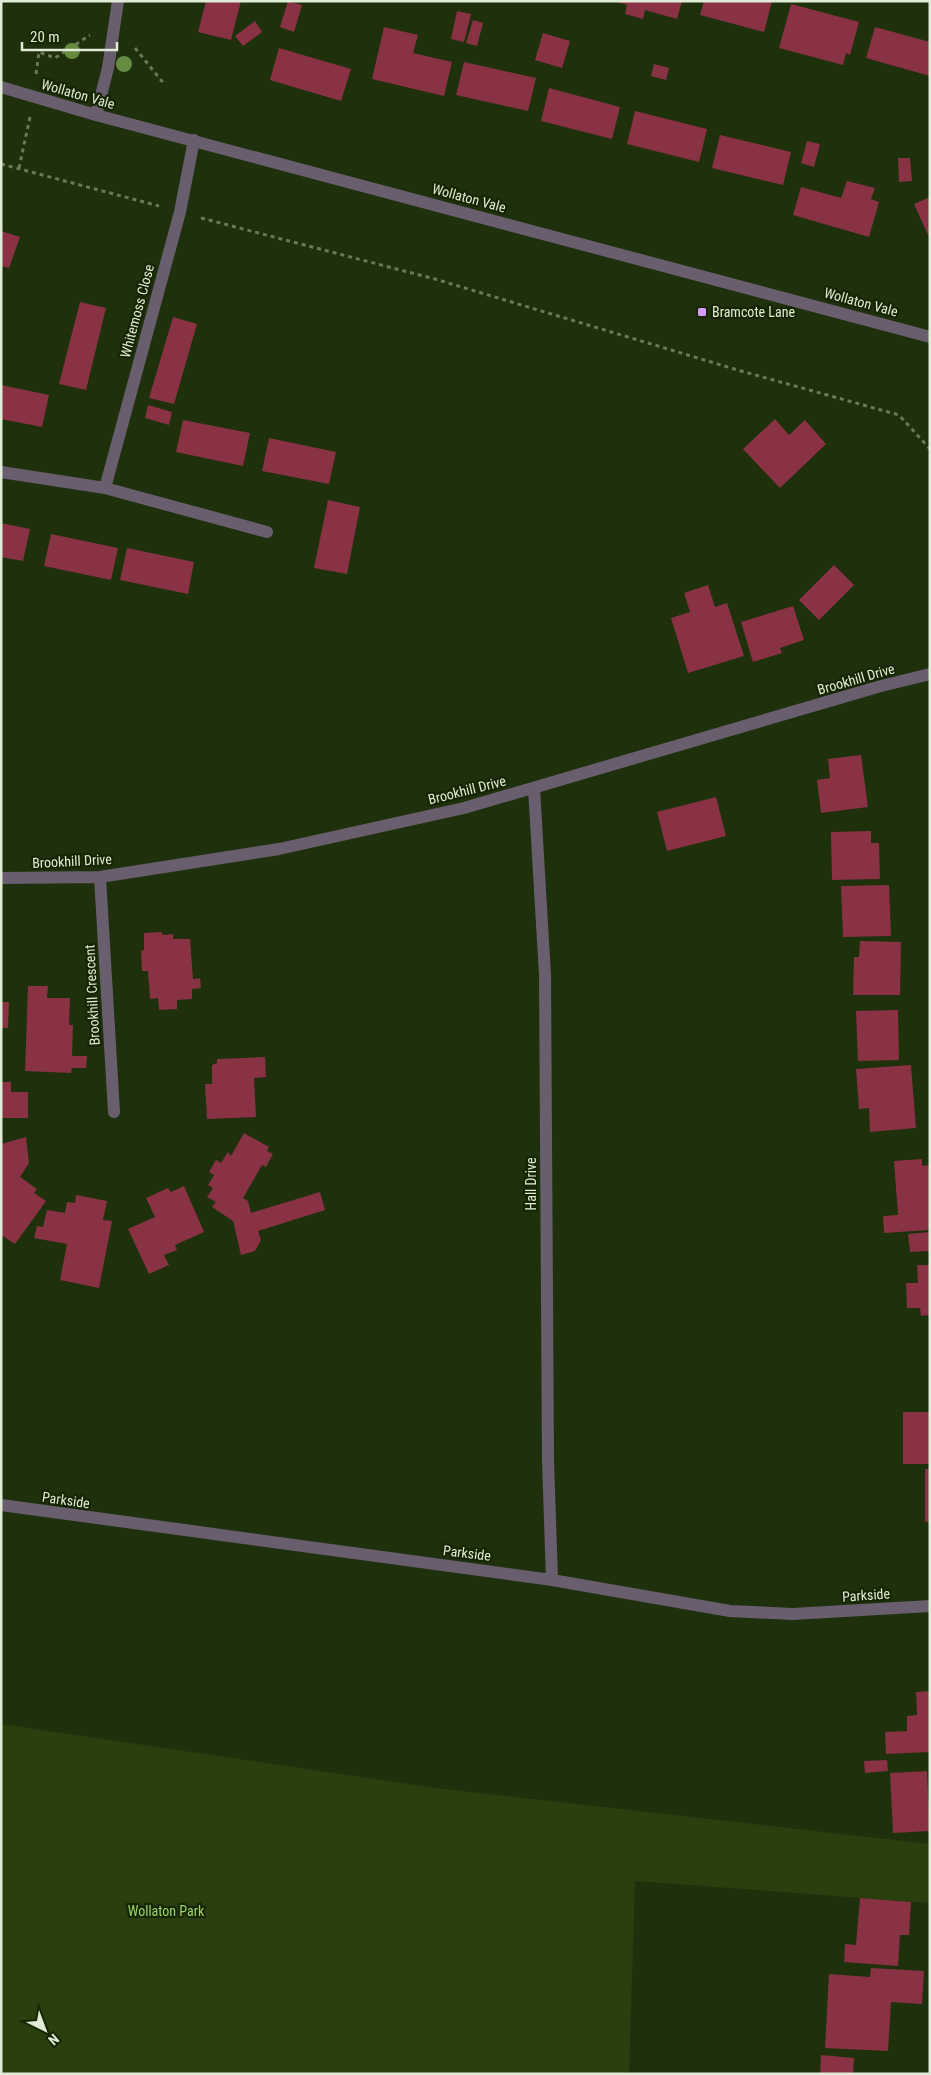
<svg xmlns="http://www.w3.org/2000/svg" width="931" height="2075" font-family="'Roboto Condensed',sans-serif">
<style>
.green{fill:#29400e}
.building{fill:#883244}
.lines{fill:none;stroke-linecap:round;stroke-linejoin:round}
.path{stroke:#6a795b;stroke-width:3;stroke-dasharray:4 4;stroke-linecap:butt}
.minor{stroke:#685e6e;stroke-width:12}
.tertiary{stroke:#685e6e;stroke-width:12}
.tree{fill:#658a40}
.poi-dot{fill:#d59cfb;stroke:#162603;stroke-width:2}
.labels{text-anchor:middle;dominant-baseline:central;stroke-width:4.5;stroke-linejoin:round;paint-order:stroke}
.street-label{font-size:14px;fill:#e0ecd6;stroke:#162603}
.poi-label{font-size:14px;fill:#e0ecd6;stroke:#162603;text-anchor:start}
.park-label{font-size:14px;fill:#9fd469;stroke:#162603}
</style>
<rect width="100%" height="100%" fill="#1f300d"/>
<!-- green -->
<path class="green" d="M 1,1724 L 436,1788 L 930,1844 L 930,1903 L 635,1881 L 629,2074 L 1,2074 Z"/>
<!-- building -->
<path class="building" d="M 206,1 L 241,1 L 231,40 L 198,32 Z
M 288,1 L 302,5 L 294,32 L 280,27 Z
M 615,1 L 682,1 L 677,19 L 645,10 L 643,19 L 625,14 L 627,5 Z
M 704,1 L 772,1 L 764,32 L 700,15 Z
M 791,4 L 859,22 L 850,55 L 846,53 L 843,65 L 779,48 Z
M 457,11 L 471,14 L 464,42 L 451,39 Z
M 473,20 L 483,23 L 477,46 L 466,43 Z
M 255,21 L 262,32 L 243,46 L 235,36 Z
M 384,27 L 418,35 L 413,53 L 452,62 L 444,96 L 372,79 Z
M 875,27 L 930,42 L 930,76 L 866,58 Z
M 543,33 L 570,41 L 562,68 L 535,60 Z
M 279,48 L 351,69 L 341,101 L 270,80 Z
M 464,62 L 536,78 L 528,111 L 456,95 Z
M 654,64 L 669,68 L 666,80 L 651,76 Z
M 549,88 L 620,107 L 612,139 L 541,121 Z
M 635,111 L 707,129 L 699,162 L 627,144 Z
M 720,135 L 791,152 L 783,185 L 712,168 Z
M 807,141 L 820,144 L 814,167 L 801,163 Z
M 898,158 L 910,158 L 912,181 L 899,182 Z
M 847,181 L 875,188 L 871,199 L 879,202 L 869,237 L 793,215 L 801,187 L 841,198 Z
M 930,197 L 930,234 L 928,235 L 914,204 Z
M 1,231 L 20,237 L 9,268 L 1,266 Z
M 80,302 L 106,308 L 86,390 L 59,384 Z
M 173,317 L 197,324 L 174,404 L 149,398 Z
M 1,385 L 49,395 L 42,427 L 1,419 Z
M 148,405 L 172,412 L 169,425 L 145,418 Z
M 775,419 L 789,435 L 805,420 L 826,444 L 780,488 L 743,449 Z
M 183,420 L 250,433 L 243,466 L 176,452 Z
M 269,438 L 336,452 L 329,484 L 262,471 Z
M 328,500 L 360,507 L 347,574 L 314,568 Z
M 1,523 L 30,529 L 23,561 L 1,557 Z
M 51,534 L 118,548 L 111,580 L 44,566 Z
M 127,548 L 194,562 L 188,594 L 120,580 Z
M 834,565 L 854,585 L 819,620 L 799,600 Z
M 708,585 L 715,607 L 727,603 L 744,656 L 688,673 L 671,618 L 690,612 L 684,593 Z
M 793,606 L 804,640 L 780,648 L 782,653 L 753,662 L 741,622 Z
M 861,755 L 868,807 L 821,813 L 817,780 L 830,778 L 828,759 Z
M 716,797 L 726,836 L 667,851 L 657,812 Z
M 871,831 L 871,843 L 879,843 L 880,879 L 832,880 L 831,832 Z
M 889,885 L 891,936 L 843,937 L 841,886 Z
M 161,932 L 163,935 L 173,934 L 173,939 L 190,939 L 193,979 L 200,978 L 201,988 L 192,989 L 192,999 L 177,1000 L 177,1009 L 159,1010 L 158,998 L 150,999 L 148,971 L 142,971 L 141,951 L 144,950 L 144,933 Z
M 860,941 L 901,942 L 900,995 L 853,995 L 854,957 L 859,957 Z
M 28,986 L 48,986 L 47,998 L 70,998 L 69,1025 L 73,1025 L 72,1056 L 87,1056 L 86,1068 L 72,1068 L 71,1073 L 25,1071 Z
M 1,1002 L 9,1002 L 8,1028 L 1,1028 Z
M 898,1010 L 899,1060 L 858,1061 L 856,1011 Z
M 265,1057 L 266,1077 L 254,1078 L 256,1117 L 207,1119 L 205,1084 L 212,1084 L 212,1065 L 217,1063 L 217,1059 Z
M 911,1065 L 916,1128 L 870,1132 L 869,1108 L 859,1109 L 856,1069 Z
M 1,1082 L 11,1082 L 11,1092 L 28,1092 L 28,1118 L 1,1118 Z
M 244,1133 L 269,1147 L 267,1151 L 273,1154 L 266,1167 L 262,1165 L 243,1198 L 248,1201 L 251,1213 L 320,1192 L 325,1210 L 258,1231 L 261,1240 L 255,1251 L 241,1255 L 233,1221 L 212,1207 L 216,1202 L 207,1197 L 213,1188 L 208,1185 L 214,1175 L 209,1172 L 216,1160 L 221,1163 L 228,1152 L 231,1156 Z
M 26,1137 L 29,1163 L 20,1177 L 37,1189 L 34,1193 L 46,1201 L 15,1244 L 1,1235 L 1,1144 Z
M 922,1159 L 922,1166 L 930,1165 L 929,1230 L 884,1233 L 883,1216 L 898,1215 L 894,1161 Z
M 184,1186 L 204,1232 L 175,1245 L 177,1250 L 164,1255 L 169,1265 L 149,1274 L 128,1229 L 155,1217 L 146,1198 L 168,1188 L 171,1192 Z
M 76,1195 L 107,1201 L 103,1220 L 112,1221 L 99,1288 L 60,1280 L 67,1244 L 34,1238 L 37,1226 L 43,1227 L 47,1210 L 65,1213 L 67,1202 L 75,1203 Z
M 930,1232 L 930,1251 L 910,1252 L 908,1234 Z
M 917,1265 L 930,1265 L 930,1315 L 921,1316 L 920,1308 L 907,1308 L 906,1283 L 918,1283 Z
M 903,1412 L 930,1412 L 930,1464 L 903,1464 Z
M 925,1469 L 930,1469 L 930,1522 L 925,1522 Z
M 930,1691 L 930,1752 L 886,1754 L 885,1732 L 907,1731 L 907,1716 L 917,1715 L 916,1692 Z
M 887,1760 L 888,1771 L 865,1773 L 864,1761 Z
M 927,1771 L 930,1831 L 893,1833 L 890,1773 Z
M 860,1898 L 911,1902 L 909,1935 L 900,1935 L 898,1966 L 844,1962 L 845,1944 L 856,1945 Z
M 871,1968 L 924,1971 L 922,2004 L 891,2002 L 888,2051 L 825,2048 L 829,1974 L 870,1977 Z
M 821,2055 L 854,2058 L 853,2074 L 820,2074 Z"/>
<g class="lines">
<!-- path -->
<path class="path" d="M 135,48 L 165,85
M 36,74 L 39,52 L 55,58 L 90,35
M 1,164 L 159,206
M 19,168 L 30,117
M 201,218 L 435,279 L 741,371 L 899,415 L 930,449"/>
<!-- minor -->
<path class="minor" d="M 96,115 L 108,68 L 118,1
M 1,472 L 105,488 L 267,532
M 105,488 L 180,212 L 194,140
M 534,788 L 545,975 L 548,1461 L 552,1580
M 100,877 L 114,1112
M 1,878 L 100,877 L 279,849 L 464,808 L 881,686 L 930,674
M 1,1505 L 552,1580 L 730,1611 L 793,1614 L 930,1606"/>
<!-- tertiary -->
<path class="tertiary" d="M 1,87 L 96,115 L 930,337"/>
</g>
<!-- trees -->
<g class="tree">
<circle cx="72" cy="51" r="8"/>
<circle cx="124" cy="64" r="8"/>
</g>
<!-- markers -->
<rect class="poi-dot" x="697" y="307" width="10" height="10" rx="2.5"/>
<g class="labels">
<!-- street labels -->
<g class="street-label">
<text transform="translate(78 94) rotate(16)">Wollaton Vale</text>
<text transform="translate(469 198) rotate(15)">Wollaton Vale</text>
<text transform="translate(861 302) rotate(15)">Wollaton Vale</text>
<text transform="translate(137 311) rotate(-75)">Whitemoss Close</text>
<text transform="translate(856 679) rotate(-16)">Brookhill Drive</text>
<text transform="translate(467 790) rotate(-14)">Brookhill Drive</text>
<text transform="translate(72 861) rotate(-3)">Brookhill Drive</text>
<text transform="translate(92 995) rotate(-93)">Brookhill Crescent</text>
<text transform="translate(531 1184) rotate(-90)">Hall Drive</text>
<text transform="translate(66 1500) rotate(8)">Parkside</text>
<text transform="translate(467 1553) rotate(7)">Parkside</text>
<text transform="translate(866 1595) rotate(-4)">Parkside</text>
</g>
<!-- poi labels -->
<g class="poi-label">
<text x="712" y="312">Bramcote Lane</text>
</g>
<!-- park labels -->
<g class="park-label">
<text x="166" y="1911">Wollaton Park</text>
</g>
</g>
<!-- border -->
<rect width="931" height="2075" fill="none" stroke="#e0ecd6" stroke-width="5"/>
<!-- north arrow -->
<g transform="translate(45 2030) rotate(138)" stroke="#162603" stroke-width="4" paint-order="stroke">
<path d="M0-4L9 19L0 12L-9 19Z" fill="#e0ecd6"/>
<text y="-8" font-size="14" font-weight="bold" text-anchor="middle" fill="#e0ecd6">N</text>
</g>
<!-- scale -->
<path d="M22 42v8h95v-8" fill="none" stroke="#e0ecd6" stroke-width="2.5"/>
<text x="30" y="42" font-size="15" fill="#e0ecd6" stroke="#162603" stroke-width="4" paint-order="stroke">20 m</text>
</svg>
